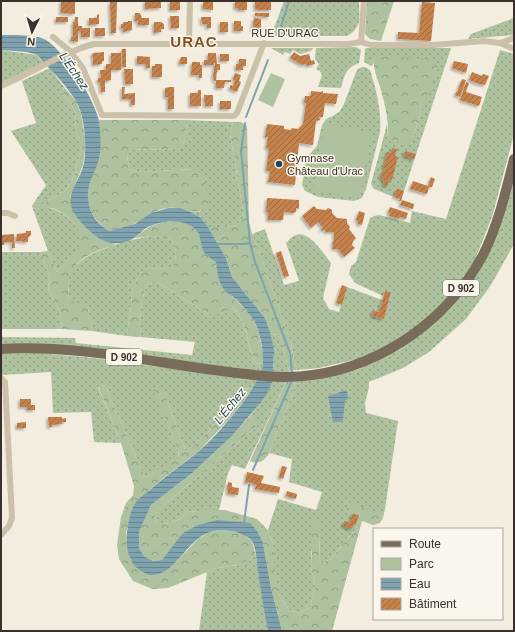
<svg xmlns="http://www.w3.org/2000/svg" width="515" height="632" font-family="Helvetica,sans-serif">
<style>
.grass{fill:url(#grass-dots)}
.forest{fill:url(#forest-crowns)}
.park{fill:#afc29f}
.water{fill:url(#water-rules)}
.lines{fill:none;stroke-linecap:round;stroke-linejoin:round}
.stream{stroke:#7ea3af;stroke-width:2}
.building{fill:url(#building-hatch);filter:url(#shadow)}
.minor{stroke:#cbc0aa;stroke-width:6}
.primary{stroke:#7a6c5b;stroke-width:10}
.poi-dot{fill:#1f4a5a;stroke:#faf6eb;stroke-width:1.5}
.labels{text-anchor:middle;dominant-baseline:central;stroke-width:3;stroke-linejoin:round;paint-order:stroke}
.shield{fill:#faf6eb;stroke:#736c64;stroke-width:1}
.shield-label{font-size:10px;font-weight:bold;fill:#39312a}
.street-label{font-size:11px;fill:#39312a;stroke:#faf6eb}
.poi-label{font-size:11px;fill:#39312a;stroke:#faf6eb;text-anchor:start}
.water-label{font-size:12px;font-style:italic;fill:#1f4a5a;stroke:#faf6eb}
.district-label{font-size:15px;font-weight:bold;letter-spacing:1px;fill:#874f24;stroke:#faf6eb}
</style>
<defs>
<pattern id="grass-dots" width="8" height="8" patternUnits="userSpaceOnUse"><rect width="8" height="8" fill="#afc29f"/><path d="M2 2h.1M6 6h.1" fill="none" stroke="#8f9e82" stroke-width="1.8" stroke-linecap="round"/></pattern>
<pattern id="forest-crowns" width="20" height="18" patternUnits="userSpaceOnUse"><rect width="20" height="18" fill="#afc29f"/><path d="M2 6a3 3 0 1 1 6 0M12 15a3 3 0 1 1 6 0" fill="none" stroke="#8f9e82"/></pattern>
<pattern id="water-rules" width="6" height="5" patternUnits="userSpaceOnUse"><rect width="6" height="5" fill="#7ea3af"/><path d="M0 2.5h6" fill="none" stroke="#68858f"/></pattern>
<pattern id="building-hatch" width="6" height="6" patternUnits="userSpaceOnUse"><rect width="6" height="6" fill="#c4814b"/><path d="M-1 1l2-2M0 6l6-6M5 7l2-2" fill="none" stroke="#a06a3f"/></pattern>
<filter id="shadow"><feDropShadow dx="-2" dy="2" stdDeviation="1" flood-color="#0004"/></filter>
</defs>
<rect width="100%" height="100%" fill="#f3eddf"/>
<!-- grass -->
<path class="grass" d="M 284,1 L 359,1 C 359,17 363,27 347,36 L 271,36 Z
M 514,17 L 514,35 L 468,39 L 471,34 L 511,19 Z
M 356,47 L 361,50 L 359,63 C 345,68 345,75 341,88 L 318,87 L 322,75 L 320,71 L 316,69 L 319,64 L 315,59 L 316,48 Z
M 271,48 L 313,48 L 311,51 L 300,54 L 293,50 L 290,54 L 285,52 L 283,55 Z
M 366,48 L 451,48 L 404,191 L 397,188 L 394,197 L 374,189 L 371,184 L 386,128 L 387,123 L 388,137 L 411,144 L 422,109 L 374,59 L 373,65 L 371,66 L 364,62 L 365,50 Z
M 1,50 L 37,55 L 43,63 L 1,83 Z
M 500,50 L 514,54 L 514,134 L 492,217 L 474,262 L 449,297 L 424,321 L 390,344 L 362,358 L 319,368 L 297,370 L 294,359 L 291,343 L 261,256 L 252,234 L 265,229 L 284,285 L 299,281 L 286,243 C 289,240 292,236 296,235 C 309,230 324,254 331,263 L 323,298 L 329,309 L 339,312 L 347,287 L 382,300 L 379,312 L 374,310 L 372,316 L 384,319 L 391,292 L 385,291 L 383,296 L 355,283 L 349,274 L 351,266 L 356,262 L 370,218 L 374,216 L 379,215 L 410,223 L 412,211 L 446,219 Z
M 362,67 L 365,67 L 370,70 C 376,89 382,112 380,132 L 366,189 L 362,198 L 354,201 L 318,197 L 305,191 L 302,185 L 306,161 L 308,156 L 317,146 L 322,125 L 326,119 L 333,116 L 340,111 L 344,104 L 356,72 L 358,69 Z
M 50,68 L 64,87 L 62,94 L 71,104 L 76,113 L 75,130 L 82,145 L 81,154 L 72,180 L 66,190 L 46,202 L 35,201 L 46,185 L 11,131 L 36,123 L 22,81 Z
M 186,120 L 233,122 L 230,134 L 244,217 L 237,225 L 225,227 L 208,227 L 201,218 L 191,212 L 201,211 L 192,169 L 142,172 L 129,169 L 127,155 L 130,150 L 181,149 L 187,136 Z
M 514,176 L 514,244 L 491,285 L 466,319 L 429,352 L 403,368 L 369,382 L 369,387 L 365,403 L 366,413 L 398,421 L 385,509 L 383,518 L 380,514 L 360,513 L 356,529 L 345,541 L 331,559 L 321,563 L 319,560 L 320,532 L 311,552 L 311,566 L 315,586 L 310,607 L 300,613 L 289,610 L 279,595 L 274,579 L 273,545 L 268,530 L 278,499 L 316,510 L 322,492 L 289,482 L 292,459 L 269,453 L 292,395 L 295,382 L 314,380 L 357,370 L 378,361 L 401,349 L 419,336 L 453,306 L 470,284 Z
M 45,207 C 50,208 55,209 60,212 C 70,217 84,231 81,244 C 78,251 63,266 57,272 L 48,251 L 33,209 Z
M 152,236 L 171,239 C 177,252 178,256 171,269 L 148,268 L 139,274 L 133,288 L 127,336 L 92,331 L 88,308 L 69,302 C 69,293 67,282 70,274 C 78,252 131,239 152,236 Z
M 1,252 L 40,252 L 50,277 L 48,288 L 60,312 L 62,329 L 1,329 Z
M 157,282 L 208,314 L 221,314 L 234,308 C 247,324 247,345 255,363 L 263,364 L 262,371 L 40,344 L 1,344 L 1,337 L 75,338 L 76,343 L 192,355 L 195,342 L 141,337 C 138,319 142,302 146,285 Z
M 280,334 L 289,371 L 286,382 L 245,469 L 232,465 L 228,473 L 219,510 L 187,512 L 180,519 L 165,524 L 157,524 L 155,518 L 157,511 L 255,428 L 255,422 L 250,416 C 274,386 277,373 271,335 Z
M 37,353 L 85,357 L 258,380 L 253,388 L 241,389 L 210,430 L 186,452 L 164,392 L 153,389 L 178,449 L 179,458 L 145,478 L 105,385 L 98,387 L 121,443 L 94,442 L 91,412 L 53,413 L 51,372 L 1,375 L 1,354 Z
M 256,556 L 268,631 L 199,631 L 207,572 L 217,568 L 240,565 Z"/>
<!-- forest -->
<path class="forest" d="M 367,1 L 394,1 L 381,41 L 370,39 L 365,34 Z
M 379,56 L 430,59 L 438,63 L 437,70 L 422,109 L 411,144 C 402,144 396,143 388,137 C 389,122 385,105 381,90 C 378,80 373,70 374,59 Z
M 64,87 L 76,101 L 81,114 L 86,143 L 83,165 L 70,197 C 82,221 87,238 116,244 C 100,250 78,256 71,273 C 67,280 69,293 69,301 L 80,303 L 88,308 L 92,331 L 62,329 L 60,312 L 48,288 L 50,277 L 40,252 L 48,251 L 57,272 C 63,265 79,251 80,242 C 83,229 67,214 55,209 C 48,207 41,208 33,209 L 32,206 L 35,201 L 46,202 L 66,190 L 72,180 L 81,154 L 82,145 L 75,130 L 76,113 L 71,104 L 62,94 Z
M 99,120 L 186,120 L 187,136 L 181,149 L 130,150 L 127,155 L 129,169 L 142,172 L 192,169 L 202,171 L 210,205 C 190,219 188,206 168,208 C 151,210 148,218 134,224 C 127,228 118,229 110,231 C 94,223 85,205 88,187 C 89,176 98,166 100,155 C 102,144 99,131 99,120 Z
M 233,122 L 241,122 L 247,126 L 249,222 L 252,234 L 261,256 L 291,343 L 294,359 L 297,370 L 289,371 L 280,334 L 271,335 L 265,318 L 232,277 L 226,258 L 208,227 L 225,227 L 237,225 L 244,217 L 230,134 Z
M 179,221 L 189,224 L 197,230 L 201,236 L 202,248 L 216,262 L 219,279 L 224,289 L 234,298 L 251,315 L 259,332 L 263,355 L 263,364 L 255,363 C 247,344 247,324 234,308 L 221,314 L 208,314 L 157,282 L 146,285 C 142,302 138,319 141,337 L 127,336 L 133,288 L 139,274 L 148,268 L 171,269 C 178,256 177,252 171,239 L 152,236 L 135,238 C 151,224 157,222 179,221 Z
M 286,382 L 295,382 L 292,395 L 269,453 C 264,462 259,464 250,461 Z
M 105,385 L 145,478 L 179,457 L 178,449 L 152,389 L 161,387 L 164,392 L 186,452 L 210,430 L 241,389 L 253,388 L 231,417 L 199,451 L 162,479 L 136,502 L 126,532 L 127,546 L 131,561 L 176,562 L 198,539 L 210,532 L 220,530 L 230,530 L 244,535 L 252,541 L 256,556 L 240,565 L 217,568 L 168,588 L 152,589 L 133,581 L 119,559 L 117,545 L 121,517 L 126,503 L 133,495 L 134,486 L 121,443 L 98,386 Z
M 250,416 L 255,422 L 255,428 L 157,511 L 155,518 L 157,524 L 165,524 L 180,519 L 187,512 L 208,510 L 225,510 L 257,519 L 268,530 L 273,545 L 275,579 L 279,595 L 289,610 L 300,613 L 310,607 L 315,586 L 311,566 L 313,519 L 318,518 L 320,532 L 319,560 L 321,563 L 331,559 L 345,541 L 356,529 L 360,513 L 347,510 L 349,502 L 380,514 L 383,518 L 380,523 L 373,525 L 362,521 L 332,631 L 282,631 L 271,588 L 263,543 L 217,520 L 169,552 L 162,560 L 153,561 L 144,556 L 139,548 L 139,532 L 151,505 L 191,474 L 232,436 Z"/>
<!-- park -->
<path class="park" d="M 271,73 L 285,79 L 273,107 L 258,100 Z
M 324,124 L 371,132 L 360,198 L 313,190 Z"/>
<!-- water -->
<path class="water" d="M 1,35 C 13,35 35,34 46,40 C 64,51 95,100 99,121 C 100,129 102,147 100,154 C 97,173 84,183 89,204 C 91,216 99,226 110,231 L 135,224 L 151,213 L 168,208 L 180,208 L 191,212 L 201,218 L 208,227 L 226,258 L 232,277 L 265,318 L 271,335 L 274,351 L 273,372 L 272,382 L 268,392 L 262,401 L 232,436 L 191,474 L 151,505 L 139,532 L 139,548 L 144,556 L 153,561 L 162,560 L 183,533 L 198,525 L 217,520 L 250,523 L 257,531 L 263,543 L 271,588 L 282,631 L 268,631 C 264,611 261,591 258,571 C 257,564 256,547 252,541 C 248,536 241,534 236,532 C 223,528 210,530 199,538 C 183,549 165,587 141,571 C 132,566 128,555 127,546 C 125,535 130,510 136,502 C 140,497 146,493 150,490 C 165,476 182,465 198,452 C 215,438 263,384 263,363 C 263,347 260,326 249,314 C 246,309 241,305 237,300 C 233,296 226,293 223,288 C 218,281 217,271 216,262 C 212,259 207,256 204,252 C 198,241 204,232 189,225 C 178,219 159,221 148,227 C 143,229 139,235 134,238 C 120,247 105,244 93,234 C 85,227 78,220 73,211 C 64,194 81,180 84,163 C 87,145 85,117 76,101 C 69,90 55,73 45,64 C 42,62 40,57 37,55 C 30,51 10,51 1,50 Z
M 347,390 L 348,399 L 345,400 L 343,421 L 340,422 L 333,422 L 328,396 Z"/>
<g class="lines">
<!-- stream -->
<path class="stream" d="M 278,36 L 289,1
M 246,117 L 268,60
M 245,123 L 241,151 L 250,243 L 255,262 L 290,353 L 292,373
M 216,244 L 245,244 L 250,243
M 253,470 L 292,380
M 244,523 L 249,485"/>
</g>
<!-- building -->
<path class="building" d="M 61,1 L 75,1 L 75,14 L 61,13 Z
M 145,1 L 161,1 L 161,8 L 145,9 Z
M 170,1 L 180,1 L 180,10 L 170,10 Z
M 210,1 L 213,1 L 213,10 L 203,9 L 203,2 L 210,2 Z
M 235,1 L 247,1 L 247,10 L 238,10 L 238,8 L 235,8 Z
M 255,1 L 271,2 L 271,10 L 257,10 L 255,8 Z
M 110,2 L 117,2 L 116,33 L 111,33 Z
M 422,2 L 435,3 L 431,41 L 398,39 L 398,32 L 419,33 Z
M 135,13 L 140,13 L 142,18 L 149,18 L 149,25 L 138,25 L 138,21 L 135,21 Z
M 255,13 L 269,13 L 269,17 L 255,16 Z
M 99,14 L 99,24 L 89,25 L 89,18 L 97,18 L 97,15 Z
M 170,16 L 179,16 L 179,28 L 171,28 Z
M 56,17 L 68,17 L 68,22 L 56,22 Z
M 75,17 L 78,17 L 78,42 L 71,41 L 71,37 L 73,37 L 73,22 L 75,22 Z
M 201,17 L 211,17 L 211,28 L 207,28 L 207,24 L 202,24 Z
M 254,18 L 261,19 L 261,32 L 252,31 Z
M 128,21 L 132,21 L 132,30 L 123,32 L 123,28 L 121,28 L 121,24 L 123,24 L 123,22 L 128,22 Z
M 234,21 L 241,21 L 241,26 L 243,26 L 243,31 L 234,31 Z
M 154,22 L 162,22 L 162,23 L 164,24 L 164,29 L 161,29 L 161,32 L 154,33 Z
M 220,22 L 228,22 L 228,32 L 220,32 Z
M 78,26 L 82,26 L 82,28 L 90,28 L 90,37 L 81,37 L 81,32 L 78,31 Z
M 95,28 L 105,28 L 105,36 L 95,36 Z
M 122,49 L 126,49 L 126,67 L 122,67 Z
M 104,52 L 104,61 L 102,61 L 102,64 L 93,65 L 93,56 L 91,57 L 93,53 Z
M 294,52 L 300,56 L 309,54 L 311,61 L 314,60 L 315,64 L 307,66 L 306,64 L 302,65 L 290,58 Z
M 111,53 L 121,53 L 121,70 L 111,70 L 111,80 L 107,81 L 107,73 L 107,81 L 105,80 L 105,92 L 101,92 L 100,82 L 98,82 L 98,78 L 101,78 L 100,70 L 106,70 L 106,64 L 111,64 Z
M 208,53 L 216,53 L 217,64 L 220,64 L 220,70 L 217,70 L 216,81 L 214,81 L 213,76 L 215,63 L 214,63 L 214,65 L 204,65 L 204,60 L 208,60 Z
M 220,54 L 229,54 L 229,61 L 220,61 Z
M 137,56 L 150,57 L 150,68 L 146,68 L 146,64 L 137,64 Z
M 181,57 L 187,57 L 187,64 L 179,64 Z
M 239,59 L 246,59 L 246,66 L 243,66 L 243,70 L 236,70 L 236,64 L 239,64 Z
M 454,61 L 468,64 L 466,73 L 452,68 Z
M 192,62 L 200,62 L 200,65 L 202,65 L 202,78 L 199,78 L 199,75 L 191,75 Z
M 155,64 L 162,64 L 162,77 L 152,77 L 152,66 L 155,66 Z
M 124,69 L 133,69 L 133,84 L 125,84 Z
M 472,72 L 482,76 L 483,74 L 489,76 L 485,85 L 479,84 L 469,80 Z
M 235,73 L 241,75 L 239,81 L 241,82 L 237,92 L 230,89 L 230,85 L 233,86 L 235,81 L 233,79 Z
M 462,79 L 466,80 L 460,97 L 455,95 L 456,92 L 457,92 Z
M 216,80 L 231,80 L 231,82 L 225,82 L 224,88 L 216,88 Z
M 466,82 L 469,83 L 466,92 L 482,97 L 479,106 L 460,100 Z
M 122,87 L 125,87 L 124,94 L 135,93 L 135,105 L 131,105 L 131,99 L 122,99 Z
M 170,87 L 174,87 L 174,109 L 168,109 L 168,97 L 165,97 L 165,88 Z
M 198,90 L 201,90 L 201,106 L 190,106 L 190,93 L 198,93 Z
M 311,91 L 321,92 L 323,91 L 323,93 L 338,94 L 336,104 L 325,103 L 323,117 L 319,117 L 320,120 L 316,121 L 313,145 L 299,143 L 295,185 L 268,182 L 270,172 L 266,170 L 269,150 L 266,147 L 268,137 L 265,137 L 267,124 L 284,126 L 284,129 L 291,130 L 292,128 L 298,129 L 303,124 L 306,103 L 304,102 L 305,96 L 311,96 Z
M 204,95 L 213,95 L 213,106 L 205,106 Z
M 220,101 L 231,101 L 231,109 L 220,109 Z
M 392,148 L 397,149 L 395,156 L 398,157 L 392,180 L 389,179 L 388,186 L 383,185 L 384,180 L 381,179 L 382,171 L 385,172 L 386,169 L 383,167 L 383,165 L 385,165 L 386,163 L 385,162 L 387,152 L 391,153 Z
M 405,151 L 416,154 L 414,159 L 404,156 Z
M 431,177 L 435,179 L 432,187 L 429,187 L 427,194 L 410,189 L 413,181 L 428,186 Z
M 397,188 L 404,191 L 401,201 L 399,201 L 400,199 L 394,197 Z
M 267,198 L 299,200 L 299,209 L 296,208 L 296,212 L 293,213 L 284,212 L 283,220 L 268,220 L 268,212 L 266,212 Z
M 402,200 L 414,204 L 413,209 L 400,205 Z
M 314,206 L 317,209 L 326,210 L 328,208 L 332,210 L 332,213 L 337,218 L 347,219 L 347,223 L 350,227 L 349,229 L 356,238 L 353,241 L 352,245 L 355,248 L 344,257 L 338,249 L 333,249 L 333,244 L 332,243 L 334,241 L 334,232 L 326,232 L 324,229 L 322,231 L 321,229 L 323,228 L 318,222 L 311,228 L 302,216 Z
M 390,207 L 408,213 L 406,219 L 400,217 L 399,219 L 389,216 L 390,214 L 388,213 Z
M 359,211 L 365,213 L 362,225 L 358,224 L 358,221 L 356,220 Z
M 26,231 L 31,231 L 31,235 L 28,237 L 28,242 L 16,241 L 17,234 L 26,233 Z
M 14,234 L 15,248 L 12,248 L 12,242 L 4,242 L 4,245 L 1,245 L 1,235 Z
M 281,251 L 289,276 L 284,277 L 276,253 Z
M 342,285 L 347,287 L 342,305 L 336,303 Z
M 385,291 L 391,292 L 384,319 L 372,316 L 373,310 L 379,312 Z
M 20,399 L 31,399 L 31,405 L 35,405 L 35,410 L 27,410 L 27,407 L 20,407 Z
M 48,417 L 62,417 L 62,419 L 66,418 L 66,422 L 62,422 L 62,424 L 52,425 L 52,427 L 49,427 Z
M 26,422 L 26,428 L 17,428 L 17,423 Z
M 282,466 L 287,467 L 283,479 L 279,477 Z
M 247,472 L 264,476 L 261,483 L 280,487 L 279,493 L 255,489 L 256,485 L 252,484 L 252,483 L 247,482 L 247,483 L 245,483 Z
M 228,482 L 232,483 L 232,487 L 239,488 L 238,495 L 228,494 L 228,490 L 227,490 Z
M 287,491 L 297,494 L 296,499 L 286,496 Z
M 352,514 L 359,515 L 356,524 L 354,524 L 352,529 L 343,526 L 344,521 L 350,523 Z"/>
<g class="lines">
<!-- minor -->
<path class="minor" d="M 53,37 L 70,51 L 83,68 L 102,115 L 234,116 L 237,113 L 264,43
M 361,42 L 364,1
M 500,43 L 514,38
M 189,44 L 190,1
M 1,86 C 14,80 27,74 40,67 C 58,58 74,49 94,44 L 349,44 L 361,42 L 371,45 L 433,45 L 484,41 L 500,43 L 514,49
M 1,213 L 7,213 L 15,216
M 1,378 L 5,382 L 12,518 L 9,526 L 1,535"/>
<!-- primary -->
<path class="primary" d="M 1,349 C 84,344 165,366 247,374 C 268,377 292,378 313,375 C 385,365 449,318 483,255 C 498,225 506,191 514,159"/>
</g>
<!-- markers -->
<circle class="poi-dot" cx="279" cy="164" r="4"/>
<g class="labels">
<!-- shield labels -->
<g class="shield">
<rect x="443" y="280" width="36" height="16" rx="3"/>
<rect x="106" y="349" width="36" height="16" rx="3"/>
</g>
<g class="shield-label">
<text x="461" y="288">D 902</text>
<text x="124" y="357">D 902</text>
</g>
<!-- street labels -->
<g class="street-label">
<text x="285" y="33">RUE D'URAC</text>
</g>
<!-- poi labels -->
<g class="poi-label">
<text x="287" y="158">Gymnase<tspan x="287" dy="13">Château d'Urac</tspan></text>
</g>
<!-- water labels -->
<g class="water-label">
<text transform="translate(74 71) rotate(56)">L'Échez</text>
<text transform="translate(230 406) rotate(-51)">L'Échez</text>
</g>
<!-- district labels -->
<g class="district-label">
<text x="194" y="41">URAC</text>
</g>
</g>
<!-- border -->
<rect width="515" height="632" fill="none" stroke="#39312a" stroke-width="4"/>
<!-- legend -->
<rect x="373" y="528" width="130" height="92" fill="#faf6eb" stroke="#ada79e"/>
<rect x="381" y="541" width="20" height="6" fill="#7a6c5b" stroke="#ada79e"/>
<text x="409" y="548" font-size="12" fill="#39312a">Route</text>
<rect x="381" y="558" width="20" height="12" fill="#afc29f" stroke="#ada79e"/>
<text x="409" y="568" font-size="12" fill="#39312a">Parc</text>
<rect x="381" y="578" width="20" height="12" fill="url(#water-rules)" stroke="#ada79e"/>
<text x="409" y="588" font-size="12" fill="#39312a">Eau</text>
<rect x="381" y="598" width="20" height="12" fill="url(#building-hatch)" stroke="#ada79e"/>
<text x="409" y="608" font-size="12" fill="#39312a">Bâtiment</text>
<!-- north arrow -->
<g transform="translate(32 32) rotate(185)" stroke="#faf6eb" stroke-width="3" paint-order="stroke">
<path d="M0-3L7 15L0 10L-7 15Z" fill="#39312a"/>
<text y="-6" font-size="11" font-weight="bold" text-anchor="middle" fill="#39312a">N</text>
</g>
</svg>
